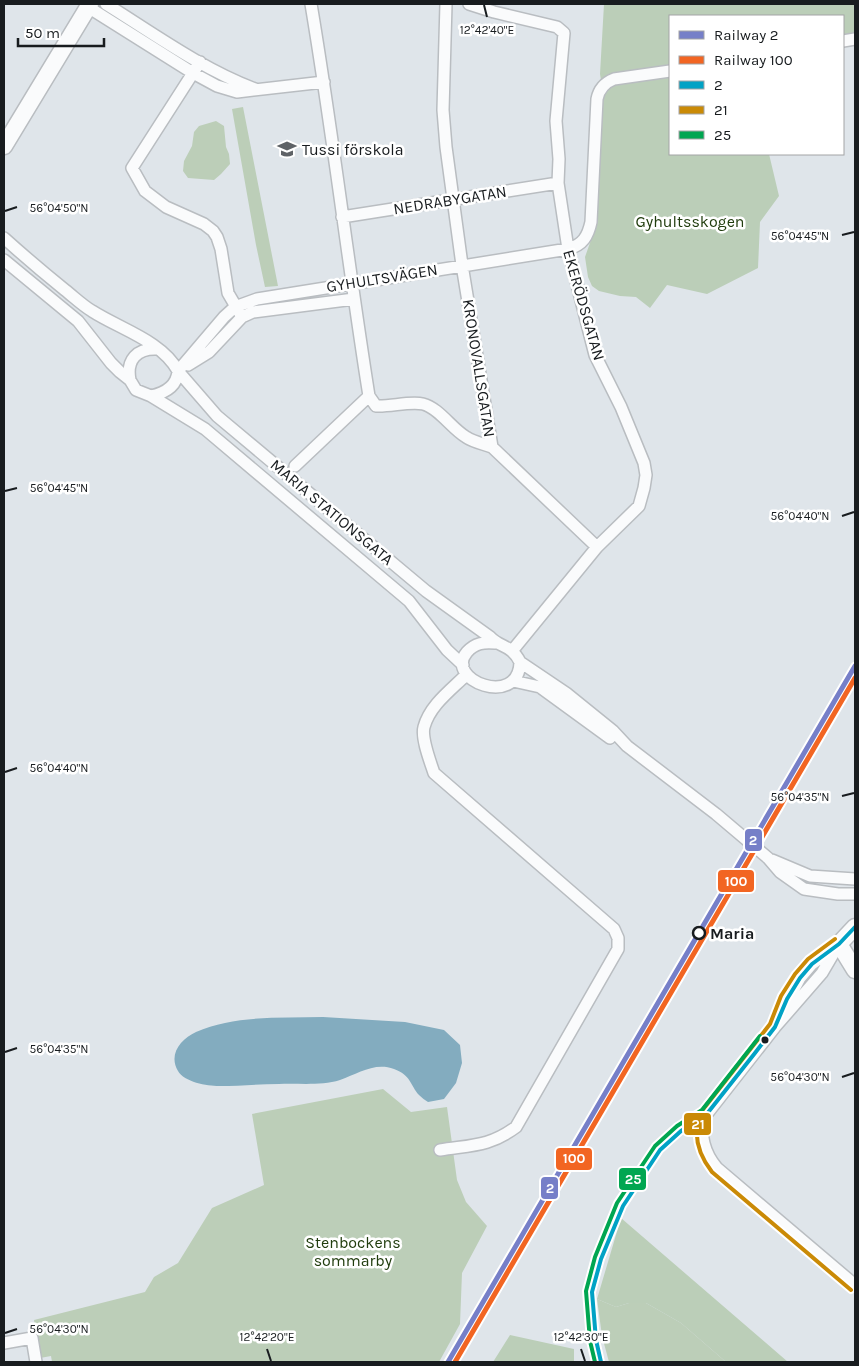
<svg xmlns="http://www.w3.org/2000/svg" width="859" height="1366" font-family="Karla,sans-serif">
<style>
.green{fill:#bcceb8}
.forest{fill:#bbceb8}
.water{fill:#83acbf}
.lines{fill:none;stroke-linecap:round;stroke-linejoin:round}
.street-casing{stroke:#b9bdc1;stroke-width:14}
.secondary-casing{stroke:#b9bdc1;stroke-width:19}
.street{stroke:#fafbfc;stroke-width:11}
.secondary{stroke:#fafbfc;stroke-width:16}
.bus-1-casing{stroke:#fff;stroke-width:8}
.bus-2-casing{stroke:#fff;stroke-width:8}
.bus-3-casing{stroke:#fff;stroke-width:8}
.bus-1{stroke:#01a2c5;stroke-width:4}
.bus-2{stroke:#ca8a06;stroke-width:4}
.bus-3{stroke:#00a651;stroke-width:4}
.rail-1-casing{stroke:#fff;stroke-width:9}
.rail-2-casing{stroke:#fff;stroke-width:9}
.rail-1{stroke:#767fc8;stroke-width:5}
.rail-2{stroke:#f26522;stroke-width:5}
.ticks{fill:none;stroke:#181c1f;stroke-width:2}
.stop-dot{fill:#fff;stroke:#181c1f;stroke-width:2.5}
.bus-dot{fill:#181c1f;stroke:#fff;stroke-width:2}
.labels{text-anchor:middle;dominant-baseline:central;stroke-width:5;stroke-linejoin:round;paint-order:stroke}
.poi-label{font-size:16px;fill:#181c1f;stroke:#fff;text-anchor:start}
.street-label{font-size:16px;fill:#181c1f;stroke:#fff}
.park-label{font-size:16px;fill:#213d0e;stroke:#fff}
.stop-label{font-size:16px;font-weight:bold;fill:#181c1f;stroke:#fff;text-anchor:start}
.ticks-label{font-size:12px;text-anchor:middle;fill:#181c1f;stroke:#fff;stroke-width:5;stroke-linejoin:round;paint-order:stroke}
.line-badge{stroke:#fff;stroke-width:2}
.badge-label{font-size:14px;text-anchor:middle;font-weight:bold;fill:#fff}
</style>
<rect width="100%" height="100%" fill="#dfe5ea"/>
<!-- green -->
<path class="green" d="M 243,107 L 278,286 L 265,287 L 256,245 L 232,109 Z
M 216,121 L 224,126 L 226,147 L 229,154 L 230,164 L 221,174 L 214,180 L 188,178 L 183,171 L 184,161 L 192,146 L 194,132 L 199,126 Z
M 383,1089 L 411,1112 L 447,1107 L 457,1180 L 466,1202 L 487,1226 L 462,1273 L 460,1324 L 439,1362 L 52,1362 L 51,1356 L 40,1358 L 34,1320 L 145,1292 L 154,1277 L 178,1263 L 212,1208 L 264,1185 L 252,1114 Z
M 597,1299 L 616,1307 L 629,1303 L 646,1303 L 681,1323 L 726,1362 L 609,1362 L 602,1336 Z"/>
<!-- forest -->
<path class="forest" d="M 604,4 L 855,4 L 855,42 L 843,44 L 843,16 L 670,16 L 670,154 L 769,154 L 779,196 L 760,222 L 758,268 L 707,294 L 667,285 L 650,308 L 636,297 L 620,296 L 599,291 L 592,286 L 588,277 L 585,257 L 597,223 L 603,92 L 600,74 Z
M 621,1218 L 788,1362 L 726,1362 L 681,1323 L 646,1303 L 629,1303 L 616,1307 L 597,1299 Z
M 510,1335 L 574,1349 L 574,1362 L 493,1362 Z"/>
<!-- water -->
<path class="water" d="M 323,1017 L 405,1022 L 444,1030 L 460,1045 L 462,1063 L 456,1083 L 444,1099 L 428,1102 C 425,1100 422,1098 419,1095 C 410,1085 411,1075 394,1069 C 374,1062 358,1074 340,1080 C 321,1086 299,1083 279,1084 C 259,1084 239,1086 219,1086 C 207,1086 184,1082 178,1071 C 168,1054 181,1039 196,1032 C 234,1015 281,1018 323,1017 Z"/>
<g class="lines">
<!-- street casing -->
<g class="street-casing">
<path id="street" d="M 106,4 C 154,34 202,69 255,89
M 311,4 C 333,134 348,265 369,396 L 376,406 C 390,407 410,401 423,404 C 439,408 452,429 466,437 C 473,442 484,444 492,447
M 446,4 L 443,110 L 446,147 L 462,265 L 492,447 L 597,547
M 469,4 L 494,12 L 557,27 L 564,33 L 556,121 L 559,159 L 558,183 L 568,249 L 595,355 L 621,407 L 644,463 L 646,475 L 644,488 L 639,506 L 597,547 L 512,651
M 88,7 L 193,73 L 217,86 L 237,92 L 324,82
M 843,41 L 855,39
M 200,62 L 132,168 L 145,191 L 166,207 L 204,224 L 213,231 L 217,237 L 221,249 L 228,293 L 242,317
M 342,217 L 558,183
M 4,238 C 24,256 44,273 65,290 C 74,297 82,305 92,311 C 120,329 162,341 178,371 L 217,416 L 426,591 L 490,637 C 500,648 511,644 520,662 L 566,693 L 613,731 L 627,746 L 716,814 L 768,858 L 780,872 L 804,889 L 838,894 L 855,894
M 4,260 L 78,321 L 111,363 L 120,372 L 130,380 L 136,390 L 151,396 L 205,429 L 409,601 L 447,650 L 463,665
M 188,365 L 209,352 L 242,317 L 253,312 L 354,299
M 178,371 L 224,317 L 235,307 L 257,299 L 568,249 C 583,245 588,236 591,222 L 597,99 C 599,89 604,83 614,79 L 670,71
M 130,380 C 126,360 137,348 157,349
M 151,396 C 165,393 177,386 178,371
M 295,466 L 369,396
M 495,643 C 484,642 475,643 467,652 C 443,680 519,709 520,662
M 513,681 L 540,687 L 610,738
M 772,860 L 810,876 L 855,879
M 839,944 L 822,973 L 775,1027 L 706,1115 C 698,1134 705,1154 717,1168 L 855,1285
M 780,1015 L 800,978 L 812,964 L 835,947
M 440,1150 C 471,1145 489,1147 516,1127 L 618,949 L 618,938 L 614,929 L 434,773 C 430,761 421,738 424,727 C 430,705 451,690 466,675
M 4,1343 L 32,1338 L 36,1362"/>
</g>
<!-- secondary casing -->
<g class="secondary-casing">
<path id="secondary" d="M 4,146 L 90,4
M 839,944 L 855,970
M 839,944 L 855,927"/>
</g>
<!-- street -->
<use href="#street" class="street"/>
<!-- secondary -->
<use href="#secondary" class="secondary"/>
<!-- bus-1 casing -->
<g class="bus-1-casing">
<path id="bus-1" d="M 601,1362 L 596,1340 L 592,1292 L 601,1259 L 623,1206 L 660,1150 L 681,1131 L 706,1115 L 755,1053 L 775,1027 L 787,999 L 800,978 L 812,964 L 839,944 L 855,927"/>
</g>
<!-- bus-2 casing -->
<g class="bus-2-casing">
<path id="bus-2" d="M 835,939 L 808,959 L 795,974 L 781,996 L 770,1024 L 701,1112 C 692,1134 698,1154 712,1172 L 851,1290"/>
</g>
<!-- bus-3 casing -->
<g class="bus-3-casing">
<path id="bus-3" d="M 595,1362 L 590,1341 L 586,1291 L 595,1257 L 617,1203 L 655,1146 L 677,1126 L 702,1110 L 760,1036"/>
</g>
<!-- bus-1 -->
<use href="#bus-1" class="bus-1"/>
<!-- bus-2 -->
<use href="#bus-2" class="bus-2"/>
<!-- bus-3 -->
<use href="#bus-3" class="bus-3"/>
<!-- rail-1 casing -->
<g class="rail-1-casing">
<path id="rail-1" d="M 448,1362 L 855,666"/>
</g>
<!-- rail-2 casing -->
<g class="rail-2-casing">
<path id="rail-2" d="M 455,1362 L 855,678"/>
</g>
<!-- rail-1 -->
<use href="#rail-1" class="rail-1"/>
<!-- rail-2 -->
<use href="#rail-2" class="rail-2"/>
</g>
<!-- ticks -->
<path class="ticks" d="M 484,5 L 487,17M 5,211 L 17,207M 842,235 L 854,232M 5,491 L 17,488M 842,516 L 854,512M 5,772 L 17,768M 842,796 L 854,793M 5,1052 L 17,1048M 842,1077 L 854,1073M 5,1333 L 17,1329M 267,1349 L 271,1361M 581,1349 L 585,1361"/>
<!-- icons -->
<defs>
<g id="school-bare" transform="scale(1.5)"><path d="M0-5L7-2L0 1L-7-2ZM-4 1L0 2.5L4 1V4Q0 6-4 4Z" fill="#5e6266" stroke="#fff" stroke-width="2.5" paint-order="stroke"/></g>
</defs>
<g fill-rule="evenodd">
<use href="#school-bare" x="287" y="149"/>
</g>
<!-- markers -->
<circle class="stop-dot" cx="699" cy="933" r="6"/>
<circle class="bus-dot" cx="765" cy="1040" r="4.5"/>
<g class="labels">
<!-- poi labels -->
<g class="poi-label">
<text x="302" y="149">Tussi förskola</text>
</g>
<!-- street labels -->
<g class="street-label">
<text transform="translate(450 200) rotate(-9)">NEDRABYGATAN</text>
<text transform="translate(382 278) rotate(-9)">GYHULTSVÄGEN</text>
<text transform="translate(584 305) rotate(74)">EKERÖDSGATAN</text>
<text transform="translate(479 368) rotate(81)">KRONOVALLSGATAN</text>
<text transform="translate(332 512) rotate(40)">MARIA STATIONSGATA</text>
</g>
<!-- park labels -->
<g class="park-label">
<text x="690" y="221">Gyhultsskogen</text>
<text x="353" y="1242">Stenbockens<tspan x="353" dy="18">sommarby</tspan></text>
</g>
<!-- stop labels -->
<g class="stop-label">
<text x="710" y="933">Maria</text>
</g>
</g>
<g class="ticks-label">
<text x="487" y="34">12°42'40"E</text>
<text x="59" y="212">56°04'50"N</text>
<text x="800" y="240">56°04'45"N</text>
<text x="59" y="492">56°04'45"N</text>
<text x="800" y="520">56°04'40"N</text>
<text x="59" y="772">56°04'40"N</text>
<text x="800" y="801">56°04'35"N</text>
<text x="59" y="1053">56°04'35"N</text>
<text x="800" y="1081">56°04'30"N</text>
<text x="59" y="1333">56°04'30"N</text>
<text x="267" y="1341">12°42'20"E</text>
<text x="581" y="1341">12°42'30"E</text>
</g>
<g class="line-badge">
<rect x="744" y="828" width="19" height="24" rx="5" fill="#767fc8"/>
<rect x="717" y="869" width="38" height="24" rx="5" fill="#f26522"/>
<rect x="683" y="1112" width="29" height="24" rx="5" fill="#ca8a06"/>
<rect x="555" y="1147" width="38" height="24" rx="5" fill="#f26522"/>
<rect x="618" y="1167" width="29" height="24" rx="5" fill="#00a651"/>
<rect x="540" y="1176" width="19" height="24" rx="5" fill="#767fc8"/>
</g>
<g class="badge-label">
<text x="753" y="845">2</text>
<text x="736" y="886">100</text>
<text x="698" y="1129">21</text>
<text x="574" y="1163">100</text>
<text x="633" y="1184">25</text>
<text x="550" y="1193">2</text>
</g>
<!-- border -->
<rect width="859" height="1366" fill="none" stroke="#181c1f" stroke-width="10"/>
<!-- legend -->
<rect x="669" y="15" width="175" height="140" fill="#ffffff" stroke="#a3a4a5"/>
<rect x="679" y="31" width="25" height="8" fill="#767fc8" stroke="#a3a4a5"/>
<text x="714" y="40" font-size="15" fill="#181c1f">Railway 2</text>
<rect x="679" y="56" width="25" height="8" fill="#f26522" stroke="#a3a4a5"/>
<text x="714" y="65" font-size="15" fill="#181c1f">Railway 100</text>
<rect x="679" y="81" width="25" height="8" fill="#01a2c5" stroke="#a3a4a5"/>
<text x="714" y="90" font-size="15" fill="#181c1f">2</text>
<rect x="679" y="106" width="25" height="8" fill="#ca8a06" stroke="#a3a4a5"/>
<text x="714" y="115" font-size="15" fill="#181c1f">21</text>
<rect x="679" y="131" width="25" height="8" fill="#00a651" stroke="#a3a4a5"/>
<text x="714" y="140" font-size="15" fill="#181c1f">25</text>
<!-- scale -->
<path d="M18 38v8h86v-8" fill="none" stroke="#181c1f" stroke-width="2.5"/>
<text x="25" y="38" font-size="15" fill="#181c1f" stroke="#ffffff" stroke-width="4" paint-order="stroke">50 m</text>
</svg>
